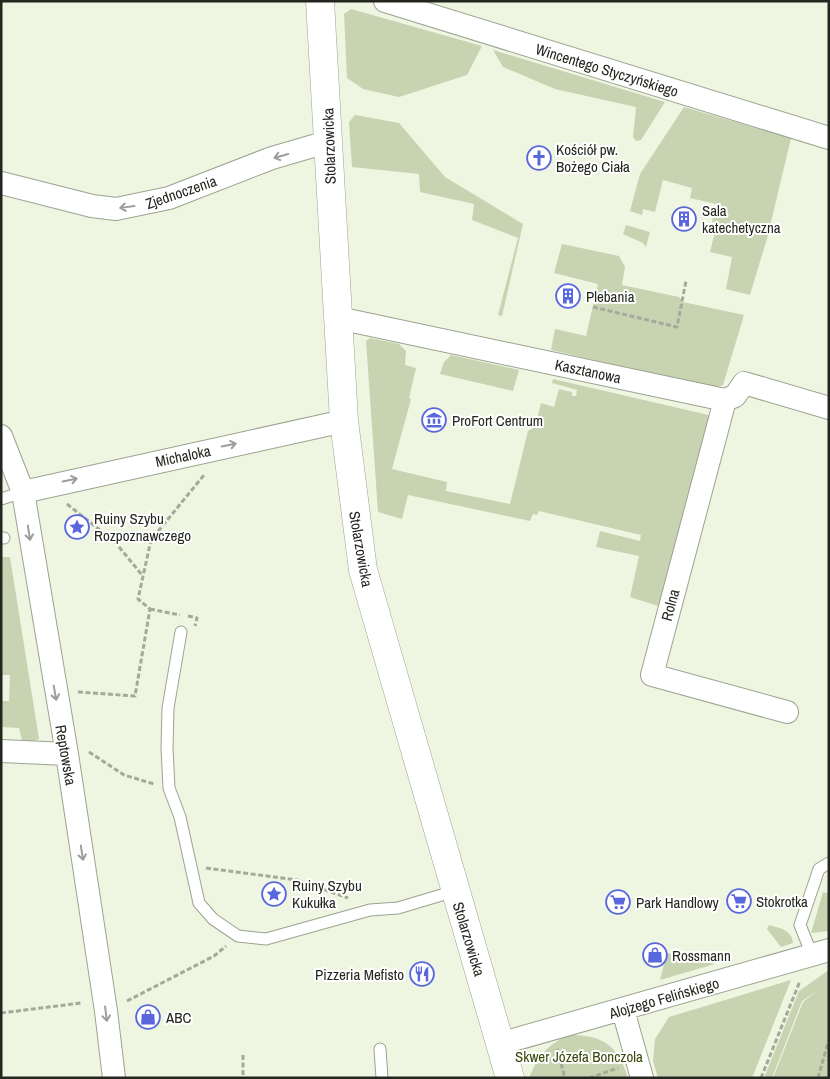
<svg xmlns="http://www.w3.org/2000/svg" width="830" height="1079" font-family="'Archivo Narrow',sans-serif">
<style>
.green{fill:#c8d3b2}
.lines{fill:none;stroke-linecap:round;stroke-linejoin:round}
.lane-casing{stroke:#9ca391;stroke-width:13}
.street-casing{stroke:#9ca391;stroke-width:24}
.secondary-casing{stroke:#9ca391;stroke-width:29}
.path{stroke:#a4a99a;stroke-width:3;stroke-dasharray:5 2.5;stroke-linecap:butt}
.lane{stroke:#fff;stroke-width:11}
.street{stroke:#fff;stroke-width:22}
.secondary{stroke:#fff;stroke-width:28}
.oneway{stroke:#9c9e9b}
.labels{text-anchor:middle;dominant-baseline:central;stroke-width:4;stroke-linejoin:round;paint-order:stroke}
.street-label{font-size:15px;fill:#242720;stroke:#fff}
.poi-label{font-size:15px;fill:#242720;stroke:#fff;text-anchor:start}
.park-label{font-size:15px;fill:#38470a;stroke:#fff}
</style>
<rect width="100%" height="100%" fill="#eef5e1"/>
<!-- green -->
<path class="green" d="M 351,9 L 482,46 L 467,75 L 399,97 L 363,89 L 347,78 L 344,14 Z
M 493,50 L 665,102 L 641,140 L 636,141 L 633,137 L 636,107 L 555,89 L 503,67 Z
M 684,107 L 791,138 L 768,235 L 750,295 L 726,289 L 732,257 L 710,252 L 717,224 L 712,222 L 716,204 L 690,198 L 692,188 L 663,180 L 655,212 L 643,209 L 642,215 L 630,211 L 640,174 Z
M 355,115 L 399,123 L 445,177 L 523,224 L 502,316 L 498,315 L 518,238 L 472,220 L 474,204 L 420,192 L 419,174 L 352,167 L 349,122 Z
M 626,225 L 650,232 L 646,247 L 643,243 L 623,234 Z
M 562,244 L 619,256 L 625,267 L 622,285 L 679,297 L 683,302 L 744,315 L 723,385 L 714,388 L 551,350 L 555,329 L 586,336 L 598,284 L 554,273 Z
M 370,338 L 399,344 L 406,351 L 405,365 L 416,368 L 409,398 L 411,399 L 392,469 L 447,482 L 446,491 L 510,504 L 528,431 L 535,427 L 541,403 L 554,407 L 559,389 L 572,392 L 572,396 L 576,396 L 577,390 L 552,383 L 553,379 L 713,416 L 658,606 L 630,597 L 639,556 L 596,547 L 600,531 L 640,541 L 641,535 L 539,511 L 537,515 L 533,514 L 530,521 L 408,495 L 402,519 L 378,512 L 366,341 Z
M 451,355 L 519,370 L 513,391 L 440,374 L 444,362 Z
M 1,557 L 10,557 L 39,739 L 23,744 L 19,728 L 1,727 L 2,701 L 9,701 L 10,675 L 2,675 Z
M 823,892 L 829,894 L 829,931 L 811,933 Z
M 769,925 C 780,928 792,930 793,943 L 781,947 L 767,929 Z
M 667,953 L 715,964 L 660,980 Z
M 829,970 L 829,1078 L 773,1078 L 803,1002 L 817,991 L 802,1001 L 772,1078 L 764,1078 L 799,991 Z
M 791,980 L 752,1078 L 658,1078 L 653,1061 L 655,1039 L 669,1017 Z
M 569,1035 C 603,1035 618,1045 628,1078 L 529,1078 C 538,1056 548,1044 569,1035 Z"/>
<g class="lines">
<!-- lane casing -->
<g class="lane-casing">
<path id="lane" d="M 1,499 L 23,492
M 1,538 L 4,538
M 181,632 L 168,708 L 167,748 L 169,788 L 180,817 L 199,903 L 213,919 L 238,936 L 266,939 L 370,910 L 398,908 L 455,891
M 812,955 L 800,925 L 819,869 L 829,863
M 380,1049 L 382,1078"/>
</g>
<!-- street casing -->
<g class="street-casing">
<path id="street" d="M 385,1 L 829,138
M 1,183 L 92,206 L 116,209 L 169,198 L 272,158 L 327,142
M 338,318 L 725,400 L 735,396 L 744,383 L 829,408
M 725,400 L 652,675 L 787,712
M 1,436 L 23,492 L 67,754 L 106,1011 L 114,1078
M 23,492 L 344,421
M 1,751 L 67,754
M 623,1010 L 642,1078
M 499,1044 L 829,950"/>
</g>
<!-- secondary casing -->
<g class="secondary-casing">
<path id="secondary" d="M 320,1 L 344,421 L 363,570 L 510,1078"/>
</g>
<!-- path -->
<path class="path" d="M 593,307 L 677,327 L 686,281
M 67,504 L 115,542 L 142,575
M 150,609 L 180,615
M 188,616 L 197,618 L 195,626
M 78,692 L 135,696 L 150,609 L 138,599 L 151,540 L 204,475
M 89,752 L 124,775 L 154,784
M 206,868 L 297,880 L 348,898
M 127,1001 L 214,956 L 226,946
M 1,1013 L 81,1003
M 557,1049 L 565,1078
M 243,1055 L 243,1078
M 589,1078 L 618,1068
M 761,1078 L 800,981
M 818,1078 L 829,1039"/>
<!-- lane -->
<use href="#lane" class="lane"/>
<!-- street -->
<use href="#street" class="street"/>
<!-- secondary -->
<use href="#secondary" class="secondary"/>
</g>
<!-- one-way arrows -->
<defs><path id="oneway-shaft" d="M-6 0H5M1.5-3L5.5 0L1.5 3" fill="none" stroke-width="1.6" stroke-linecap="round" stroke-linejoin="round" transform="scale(1.25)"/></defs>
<g class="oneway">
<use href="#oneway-shaft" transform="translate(281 156) rotate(164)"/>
<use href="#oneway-shaft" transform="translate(127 207) rotate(172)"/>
<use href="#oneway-shaft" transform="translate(229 445) rotate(-12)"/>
<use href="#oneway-shaft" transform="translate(70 480) rotate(-12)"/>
<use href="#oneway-shaft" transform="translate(29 533) rotate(81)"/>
<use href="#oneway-shaft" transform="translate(55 693) rotate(80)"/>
<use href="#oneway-shaft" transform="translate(82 853) rotate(81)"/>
<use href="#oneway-shaft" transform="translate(106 1014) rotate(83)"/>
</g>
<!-- icons -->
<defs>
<g id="church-ring" transform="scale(1.25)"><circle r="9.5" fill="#fff" stroke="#5967de" stroke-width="1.5"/><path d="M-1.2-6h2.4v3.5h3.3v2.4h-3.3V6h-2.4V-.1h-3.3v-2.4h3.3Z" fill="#5967de"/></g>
<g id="building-ring" transform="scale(1.25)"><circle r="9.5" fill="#fff" stroke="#5967de" stroke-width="1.5"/><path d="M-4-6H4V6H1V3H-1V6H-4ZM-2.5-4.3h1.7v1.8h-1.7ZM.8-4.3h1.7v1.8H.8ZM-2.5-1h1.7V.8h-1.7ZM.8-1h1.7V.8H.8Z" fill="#5967de"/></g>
<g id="museum-ring" transform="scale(1.25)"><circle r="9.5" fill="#fff" stroke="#5967de" stroke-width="1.5"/><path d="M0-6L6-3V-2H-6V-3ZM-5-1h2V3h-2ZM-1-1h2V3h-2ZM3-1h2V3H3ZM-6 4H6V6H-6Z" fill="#5967de"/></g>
<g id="sight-ring" transform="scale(1.25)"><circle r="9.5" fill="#fff" stroke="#5967de" stroke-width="1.5"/><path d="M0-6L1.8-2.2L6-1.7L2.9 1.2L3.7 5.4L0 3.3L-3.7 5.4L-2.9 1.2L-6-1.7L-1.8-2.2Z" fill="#5967de"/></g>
<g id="supermarket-ring" transform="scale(1.25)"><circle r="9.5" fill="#fff" stroke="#5967de" stroke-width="1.5"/><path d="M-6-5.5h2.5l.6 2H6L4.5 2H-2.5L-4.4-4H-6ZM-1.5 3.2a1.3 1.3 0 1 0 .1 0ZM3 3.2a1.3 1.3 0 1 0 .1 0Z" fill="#5967de"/></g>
<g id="shop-ring" transform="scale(1.25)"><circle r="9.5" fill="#fff" stroke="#5967de" stroke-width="1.5"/><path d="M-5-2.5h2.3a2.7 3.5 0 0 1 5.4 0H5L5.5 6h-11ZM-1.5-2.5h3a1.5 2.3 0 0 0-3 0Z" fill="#5967de"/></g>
<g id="restaurant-ring" transform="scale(1.25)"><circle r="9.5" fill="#fff" stroke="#5967de" stroke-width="1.5"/><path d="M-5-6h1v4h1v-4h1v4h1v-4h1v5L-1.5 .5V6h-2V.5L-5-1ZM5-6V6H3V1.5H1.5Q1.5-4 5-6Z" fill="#5967de"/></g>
</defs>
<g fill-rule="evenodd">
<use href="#church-ring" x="539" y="158"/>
<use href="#building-ring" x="684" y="219"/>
<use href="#building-ring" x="568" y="296"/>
<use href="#museum-ring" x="434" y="420"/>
<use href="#sight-ring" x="77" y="527"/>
<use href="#sight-ring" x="274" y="894"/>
<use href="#supermarket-ring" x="739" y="901"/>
<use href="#supermarket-ring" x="618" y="902"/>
<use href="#shop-ring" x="655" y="955"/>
<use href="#restaurant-ring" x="422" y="974"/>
<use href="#shop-ring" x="148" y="1017"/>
</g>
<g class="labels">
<!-- street labels -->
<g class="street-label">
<text transform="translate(607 70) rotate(17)">Wincentego Styczyńskiego</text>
<text transform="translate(329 146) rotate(-92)">Stolarzowicka</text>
<text transform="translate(181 192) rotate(-19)">Zjednoczenia</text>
<text transform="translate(588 371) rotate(12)">Kasztanowa</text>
<text transform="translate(183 456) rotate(-12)">Michaloka</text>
<text transform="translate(361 549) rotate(80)">Stolarzowicka</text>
<text transform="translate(670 605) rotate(-75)">Rolna</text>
<text transform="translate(66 755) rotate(80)">Reptowska</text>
<text transform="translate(469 939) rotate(73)">Stolarzowicka</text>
<text transform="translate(664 998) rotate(-16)">Alojzego Felińskiego</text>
</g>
<!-- poi labels -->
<g class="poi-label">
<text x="556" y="149">Kościół pw.<tspan x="556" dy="17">Bożego Ciała</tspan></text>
<text x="702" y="210">Sala<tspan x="702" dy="17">katechetyczna</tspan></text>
<text x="586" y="296">Plebania</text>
<text x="452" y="420">ProFort Centrum</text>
<text x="94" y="518">Ruiny Szybu<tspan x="94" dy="17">Rozpoznawczego</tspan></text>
<text x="292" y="885">Ruiny Szybu<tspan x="292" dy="17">Kukułka</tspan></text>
<text x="756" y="901">Stokrotka</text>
<text x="636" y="902">Park Handlowy</text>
<text x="672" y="955">Rossmann</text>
<text x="404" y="974" text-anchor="end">Pizzeria Mefisto</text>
<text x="166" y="1017">ABC</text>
</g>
<!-- park labels -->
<g class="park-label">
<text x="579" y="1056">Skwer Józefa Bonczola</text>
</g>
</g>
<!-- border -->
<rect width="830" height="1079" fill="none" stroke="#242720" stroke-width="5"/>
</svg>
